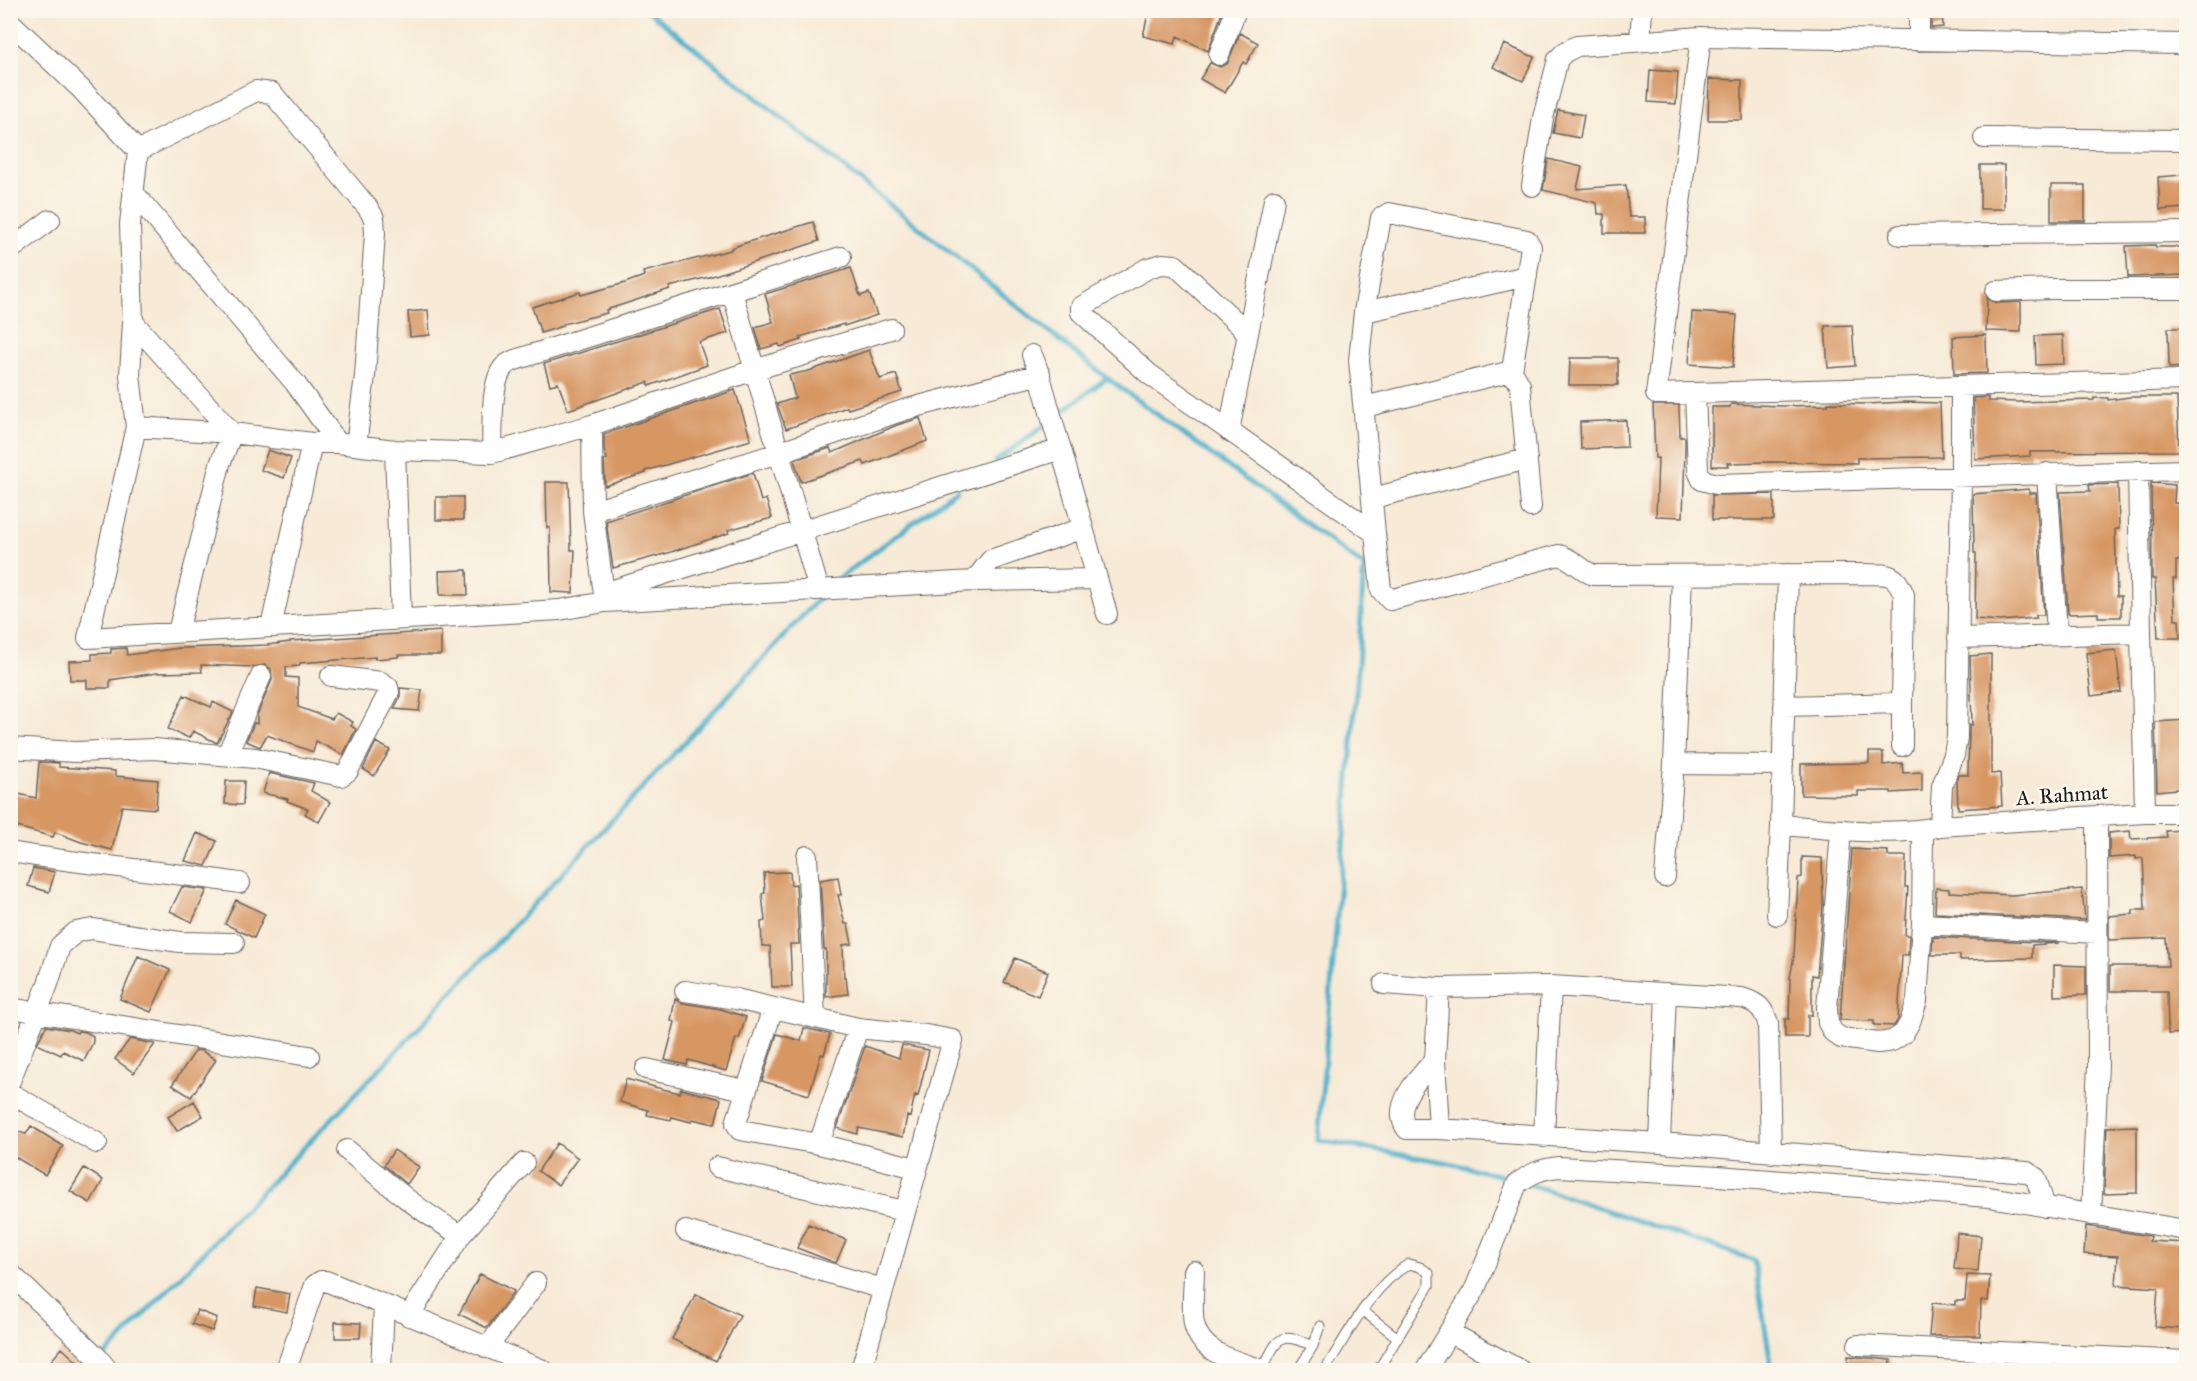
<svg xmlns="http://www.w3.org/2000/svg" width="2197" height="1381" font-family="'IM FELL Great Primer',serif">
<style>
.lines{fill:none;stroke-linecap:round;stroke-linejoin:round}
.stream{stroke:#4bb0ca;stroke-width:5}
.building{fill:#d79763}
.service-casing{stroke:#69645d;stroke-width:11}
.minor-casing{stroke:#69645d;stroke-width:22}
.service{stroke:#fff;stroke-width:9}
.minor{stroke:#fff;stroke-width:20}
.labels{text-anchor:middle;dominant-baseline:central;stroke-width:5;stroke-linejoin:round;paint-order:stroke}
.street-label{font-size:21px;fill:#1c1c1c;stroke:#fbf7ec}
</style>
<rect width="100%" height="100%" fill="#fbf7ec"/>
<filter id="ink" filterUnits="userSpaceOnUse"><feTurbulence type="fractalNoise" baseFrequency=".0167" numOctaves="2"/><feDisplacementMap in="SourceGraphic" scale="12" xChannelSelector="R" yChannelSelector="G"/><feConvolveMatrix kernelMatrix="1 2 1 2 8 2 1 2 1" color-interpolation-filters="sRGB"/></filter>
<filter id="wash" filterUnits="userSpaceOnUse"><feTurbulence type="fractalNoise" baseFrequency=".008" numOctaves="4" result="noise"/><feDisplacementMap in="SourceGraphic" scale="24" xChannelSelector="R" yChannelSelector="G"/><feGaussianBlur stdDeviation="1.35" result="paint"/><feColorMatrix in="noise" values="0 0 0 0 0 0 0 0 0 0 0 0 0 0 0 0 0 1.4 0 .05"/><feComposite in="paint" operator="in"/></filter>
<g filter="url(#wash)">
<rect width="100%" height="100%" fill="#f7ead6"/>
<g class="lines">
<!-- stream -->
<path class="stream" d="M 647,10 L 1107,378 L 1364,566 L 1357,683 L 1318,1140 L 1450,1163 L 1517,1180
M 1056,416 L 1107,378
M 996,461 L 1049,422
M 833,583 L 957,490
M 1526,1183 L 1754,1260 L 1772,1370
M 91,1370 L 410,1037 L 822,595"/>
</g>
<g id="blocks">
<!-- building -->
<path class="building" d="M 1149,10 L 1223,10 L 1208,51 L 1177,36 L 1175,44 L 1143,36 Z
M 1931,10 L 1942,10 L 1943,27 L 1931,28 Z
M 1240,33 L 1258,43 L 1246,64 L 1243,62 L 1225,93 L 1200,79 L 1210,63 L 1220,67 L 1227,64 Z
M 1504,44 L 1534,57 L 1523,81 L 1493,67 Z
M 1650,70 L 1678,72 L 1676,104 L 1648,102 Z
M 1709,79 L 1742,80 L 1742,120 L 1708,120 Z
M 1558,110 L 1584,115 L 1580,138 L 1553,133 Z
M 1548,159 L 1582,167 L 1577,189 L 1626,185 L 1629,217 L 1645,217 L 1645,233 L 1604,233 L 1604,214 L 1598,214 L 1597,203 L 1543,190 Z
M 1980,165 L 2004,165 L 2004,209 L 1980,209 Z
M 2182,175 L 2185,208 L 2160,210 L 2158,177 Z
M 2051,185 L 2085,185 L 2085,221 L 2051,221 Z
M 813,222 L 819,241 L 709,277 L 669,287 L 670,289 L 606,310 L 607,313 L 563,324 L 563,326 L 541,333 L 532,307 L 580,292 L 581,295 L 625,283 L 644,276 L 643,272 L 731,250 L 731,248 L 748,242 Z
M 2155,245 L 2156,247 L 2187,247 L 2187,275 L 2128,277 L 2126,246 Z
M 851,268 L 860,296 L 869,293 L 877,315 L 844,326 L 844,324 L 800,337 L 801,340 L 780,347 L 779,344 L 761,349 L 755,327 L 773,322 L 765,294 Z
M 1987,298 L 1996,303 L 2021,302 L 2021,332 L 1986,331 Z
M 720,309 L 728,333 L 699,342 L 707,365 L 649,386 L 648,382 L 568,410 L 558,383 L 550,385 L 544,364 Z
M 428,310 L 430,335 L 410,337 L 408,312 Z
M 1692,312 L 1737,315 L 1733,367 L 1689,364 Z
M 1852,325 L 1855,366 L 1828,368 L 1825,326 Z
M 2168,328 L 2187,328 L 2187,367 L 2169,368 Z
M 1986,335 L 1987,373 L 1954,374 L 1953,337 Z
M 2063,335 L 2064,364 L 2036,365 L 2035,336 Z
M 869,350 L 880,379 L 896,374 L 902,392 L 848,409 L 847,407 L 786,429 L 777,404 L 795,398 L 789,375 L 809,371 Z
M 1570,358 L 1618,358 L 1618,385 L 1569,385 Z
M 735,390 L 751,440 L 645,471 L 646,473 L 605,486 L 604,460 L 607,459 L 604,450 L 604,434 Z
M 1988,397 L 1988,401 L 2018,402 L 2094,400 L 2094,398 L 2108,398 L 2108,400 L 2130,397 L 2177,397 L 2179,451 L 2030,452 L 2030,456 L 1975,459 L 1973,398 Z
M 1905,402 L 1940,403 L 1942,457 L 1857,458 L 1857,463 L 1770,462 L 1727,463 L 1728,466 L 1712,466 L 1712,407 L 1730,407 L 1731,404 L 1782,406 L 1828,405 L 1828,403 L 1867,404 Z
M 1653,405 L 1679,405 L 1680,437 L 1685,437 L 1685,448 L 1683,517 L 1656,516 L 1658,458 L 1655,458 Z
M 920,418 L 927,441 L 865,465 L 863,461 L 801,482 L 794,460 L 830,448 L 832,453 L 897,425 Z
M 1626,420 L 1627,447 L 1581,449 L 1580,422 Z
M 268,450 L 291,458 L 284,478 L 261,470 Z
M 753,473 L 761,501 L 766,499 L 772,518 L 728,530 L 729,533 L 668,553 L 613,568 L 606,521 Z
M 546,482 L 569,482 L 571,550 L 575,550 L 573,593 L 551,592 L 550,528 L 547,528 Z
M 2151,483 L 2175,485 L 2174,503 L 2187,504 L 2187,560 L 2176,561 L 2176,579 L 2173,579 L 2175,620 L 2179,620 L 2180,638 L 2158,638 L 2155,579 L 2152,579 Z
M 2118,484 L 2119,529 L 2115,529 L 2117,596 L 2121,596 L 2121,617 L 2098,617 L 2098,613 L 2068,614 L 2060,492 L 2090,491 L 2089,485 Z
M 2029,489 L 2029,493 L 2036,493 L 2044,615 L 2036,615 L 2036,618 L 2000,621 L 1975,619 L 1976,553 L 1974,553 L 1973,494 Z
M 1774,494 L 1774,520 L 1712,520 L 1712,495 Z
M 436,497 L 463,497 L 463,520 L 436,520 Z
M 467,570 L 468,595 L 440,595 L 439,571 Z
M 441,631 L 441,655 L 398,655 L 398,657 L 375,659 L 375,657 L 300,663 L 299,666 L 286,667 L 286,677 L 298,678 L 298,707 L 332,719 L 336,713 L 353,722 L 351,726 L 356,729 L 343,755 L 316,741 L 313,752 L 267,735 L 260,747 L 246,741 L 254,723 L 257,724 L 257,715 L 272,680 L 271,669 L 265,665 L 254,667 L 201,665 L 202,672 L 157,673 L 110,680 L 110,688 L 87,688 L 87,680 L 70,680 L 69,661 L 92,660 L 92,654 L 111,653 L 111,649 L 126,648 L 127,655 L 180,648 L 267,645 L 290,642 L 290,641 Z
M 2116,650 L 2121,692 L 2091,696 L 2086,653 Z
M 1991,654 L 1991,774 L 2000,773 L 2002,806 L 1958,809 L 1957,780 L 1959,775 L 1968,775 L 1969,725 L 1972,725 L 1970,656 Z
M 400,688 L 422,690 L 419,711 L 394,709 L 400,697 Z
M 184,695 L 211,707 L 213,702 L 233,712 L 217,743 L 193,731 L 189,738 L 168,729 Z
M 2187,720 L 2187,744 L 2183,744 L 2187,788 L 2157,791 L 2155,722 Z
M 376,742 L 390,750 L 374,776 L 363,769 Z
M 1869,752 L 1883,752 L 1883,765 L 1902,763 L 1903,773 L 1922,772 L 1922,791 L 1891,793 L 1891,791 L 1858,791 L 1858,796 L 1801,795 L 1801,764 L 1869,763 Z
M 39,762 L 59,763 L 59,767 L 115,771 L 115,776 L 158,780 L 156,809 L 122,806 L 112,850 L 81,842 L 55,832 L 53,837 L 10,825 L 10,792 L 36,798 Z
M 269,773 L 314,783 L 311,791 L 330,802 L 319,822 L 305,814 L 308,809 L 287,801 L 288,799 L 263,793 Z
M 226,781 L 244,781 L 243,805 L 225,804 Z
M 2185,830 L 2187,865 L 2187,890 L 2185,890 L 2187,907 L 2187,1033 L 2168,1034 L 2167,991 L 2110,991 L 2110,966 L 2168,966 L 2166,938 L 2109,940 L 2109,916 L 2133,914 L 2133,910 L 2145,910 L 2143,858 L 2136,859 L 2136,856 L 2109,858 L 2109,833 L 2130,831 L 2131,839 L 2167,837 L 2166,831 Z
M 197,833 L 217,841 L 206,866 L 185,861 Z
M 1852,849 L 1888,851 L 1888,856 L 1906,856 L 1905,887 L 1908,887 L 1905,935 L 1909,935 L 1908,955 L 1902,955 L 1898,1020 L 1894,1026 L 1874,1025 L 1874,1021 L 1840,1020 Z
M 1802,857 L 1822,858 L 1823,904 L 1817,976 L 1812,975 L 1812,1015 L 1808,1015 L 1808,1037 L 1785,1037 L 1785,1019 L 1789,1019 L 1790,978 L 1794,956 L 1798,878 L 1802,877 Z
M 33,868 L 55,872 L 49,892 L 28,886 Z
M 790,872 L 791,885 L 796,884 L 799,944 L 790,944 L 792,987 L 772,987 L 770,946 L 762,946 L 761,922 L 765,921 L 762,894 L 765,893 L 764,873 Z
M 838,877 L 841,895 L 838,895 L 845,924 L 848,924 L 852,944 L 843,945 L 844,978 L 846,977 L 848,994 L 826,997 L 826,949 L 824,949 L 820,880 Z
M 182,887 L 207,890 L 192,922 L 170,911 Z
M 1936,888 L 1949,889 L 1949,892 L 2012,895 L 2082,889 L 2085,920 L 1935,913 Z
M 236,900 L 265,914 L 254,938 L 225,924 Z
M 1933,937 L 2059,943 L 2032,945 L 2032,958 L 1960,960 L 1960,955 L 1932,955 Z
M 138,956 L 170,970 L 151,1012 L 120,999 Z
M 1015,958 L 1048,972 L 1038,996 L 1004,982 Z
M 2054,965 L 2086,966 L 2086,995 L 2054,996 Z
M 675,999 L 683,1003 L 721,1009 L 746,1017 L 739,1039 L 736,1038 L 726,1071 L 688,1060 L 687,1065 L 665,1060 L 675,1022 L 671,1021 Z
M 46,1026 L 70,1030 L 77,1033 L 78,1031 L 86,1032 L 93,1036 L 93,1042 L 84,1061 L 63,1051 L 61,1055 L 37,1044 Z
M 804,1028 L 830,1034 L 824,1055 L 821,1054 L 809,1095 L 762,1081 L 777,1034 L 801,1041 Z
M 130,1039 L 155,1044 L 134,1073 L 115,1059 Z
M 902,1045 L 929,1050 L 918,1096 L 915,1095 L 910,1117 L 907,1116 L 903,1137 L 859,1128 L 857,1134 L 837,1128 L 865,1046 L 899,1058 Z
M 196,1050 L 202,1051 L 216,1060 L 191,1097 L 172,1085 Z
M 626,1079 L 662,1089 L 680,1093 L 681,1089 L 721,1099 L 715,1124 L 692,1119 L 691,1122 L 672,1117 L 671,1120 L 647,1115 L 648,1110 L 620,1102 Z
M 194,1101 L 203,1116 L 177,1131 L 168,1117 Z
M 31,1126 L 63,1146 L 45,1175 L 10,1154 L 10,1129 L 26,1134 Z
M 2137,1126 L 2137,1193 L 2104,1194 L 2107,1127 Z
M 557,1143 L 578,1158 L 558,1185 L 538,1171 Z
M 394,1150 L 419,1167 L 407,1184 L 384,1165 Z
M 84,1168 L 103,1180 L 90,1203 L 70,1191 Z
M 808,1224 L 846,1240 L 836,1263 L 797,1248 Z
M 2086,1226 L 2150,1236 L 2149,1241 L 2187,1243 L 2187,1283 L 2185,1283 L 2182,1329 L 2155,1327 L 2158,1288 L 2116,1285 L 2118,1256 L 2084,1254 Z
M 1957,1233 L 1981,1236 L 1978,1271 L 1954,1269 Z
M 480,1274 L 514,1291 L 487,1328 L 459,1314 Z
M 1967,1275 L 1990,1276 L 1988,1301 L 1981,1300 L 1980,1336 L 1929,1336 L 1932,1303 L 1955,1305 L 1955,1301 L 1965,1301 Z
M 257,1288 L 290,1294 L 287,1312 L 254,1306 Z
M 696,1294 L 740,1315 L 716,1361 L 672,1339 Z
M 197,1310 L 217,1318 L 212,1331 L 192,1324 Z
M 335,1322 L 361,1323 L 360,1338 L 335,1338 Z
M 62,1348 L 87,1371 L 42,1371 Z
M 1848,1356 L 1891,1360 L 1890,1371 L 1847,1371 Z"/>
</g>
</g>
<g filter="url(#ink)">
<use href="#blocks" fill-opacity="0" stroke="#69645d" stroke-width="1.5"/>
<g class="lines">
<!-- service casing -->
<g class="service-casing">
<path id="service" d="M 1363,1311 L 1398,1338
M 1262,1370 C 1278,1339 1277,1330 1313,1346
M 1298,1370 L 1313,1346 L 1320,1326
M 1325,1370 C 1348,1334 1371,1286 1409,1264 L 1420,1267 L 1429,1273 L 1429,1286 L 1378,1370"/>
</g>
<!-- minor casing -->
<g class="minor-casing">
<path id="minor" d="M 10,22 L 81,89 L 138,151 L 130,224 L 133,322 L 130,375 L 136,427 L 88,638 L 559,610 L 605,602 L 593,511 L 592,425
M 1701,37 L 1656,394 L 2186,380
M 1640,41 L 1642,10
M 1919,41 L 1919,10
M 1219,55 L 1236,10
M 1984,138 L 2186,140
M 138,151 L 256,91 L 272,93 L 368,208 L 374,218 L 375,233 L 365,376 L 356,445
M 1532,186 L 1543,118 L 1558,59 L 1565,52 L 1577,46 L 1701,37 L 2186,44
M 133,192 L 295,383 L 338,443
M 1900,235 L 2186,232
M 10,250 L 50,220
M 1996,291 L 2051,289 L 2186,289
M 732,292 L 819,590
M 1364,312 L 1527,276
M 133,322 L 232,433
M 1248,333 L 1175,265 L 1162,264 L 1148,268 L 1081,307 L 1081,312 L 1149,374 L 1375,533 L 1381,590 L 1390,600 L 1559,555 C 1572,558 1581,570 1593,575 L 1862,574 C 1885,575 1895,570 1904,595 L 1902,703 L 1784,706
M 1032,355 C 1045,385 1050,418 1061,449 L 1107,614
M 1695,393 L 1698,471 L 1702,480 L 1717,484 L 2186,470
M 1364,407 L 1512,371
M 136,427 L 232,433 L 312,443 L 338,443 L 395,450 L 492,453 L 592,425 L 754,370 L 891,329
M 1229,431 L 1274,200
M 395,450 L 401,619
M 492,453 C 493,431 490,385 503,368 C 506,364 510,362 515,360 L 841,257
M 2047,473 L 2057,634
M 1373,498 L 1527,459
M 593,511 L 778,453 L 904,410 L 1040,374
M 1375,533 L 1359,360 L 1364,312 L 1381,218 L 1389,213 L 1527,240 L 1531,247 L 1512,371 L 1520,385 L 1531,507
M 1788,574 L 1781,825 C 1829,828 1894,838 1940,826 L 2145,813 L 2186,813
M 974,581 L 991,560 L 1083,528
M 604,593 L 1061,449
M 605,602 L 974,581 L 1097,579
M 271,627 L 312,443
M 178,632 L 220,464 L 232,433
M 2141,633 L 2145,813
M 1958,638 L 2141,633 L 2138,471
M 1902,746 L 1902,703
M 10,748 L 75,752 L 154,749 L 255,758 L 341,776 L 348,771 L 389,692 L 388,687 L 381,682 L 331,676
M 227,755 L 261,676
M 1674,764 L 1682,575
M 1940,826 L 1942,786 L 1954,755 L 1957,737 L 1961,476 L 1961,388
M 1841,830 L 1827,1008 L 1828,1023 L 1833,1032 L 1841,1038 L 1878,1043 L 1892,1041 L 1903,1034 L 1910,1022 L 1917,1001 L 1922,924 L 1923,830
M 10,852 C 87,865 164,871 240,883
M 807,856 L 815,1018
M 1665,877 L 1674,764 L 1783,765
M 1777,915 L 1781,825
M 1922,924 L 2097,933
M 1384,984 L 1439,988 L 1551,986 L 1742,998 C 1758,1003 1763,1008 1768,1023 L 1771,1153
M 1439,988 L 1435,1060 L 1439,1129
M 685,991 L 736,999 L 858,1028 L 926,1035 L 953,1040 L 861,1370
M 10,1008 L 309,1056
M 773,1008 L 736,1123 L 740,1130 L 819,1144 L 916,1168
M 1435,1060 C 1420,1076 1390,1106 1407,1129 L 1439,1129 L 1660,1143 L 2027,1172 L 2036,1178 L 2045,1207
M 646,1069 L 745,1090
M 10,1081 L 48,984 L 60,946 L 76,932 L 92,929 L 180,942 L 234,943
M 10,1093 L 97,1143
M 1544,1137 L 1551,986
M 1660,1143 L 1666,993
M 819,1144 L 858,1028
M 347,1150 C 383,1180 420,1212 461,1235
M 717,1167 L 904,1211
M 2091,1215 L 2098,1065 L 2097,818
M 686,1231 L 883,1289
M 1194,1271 C 1194,1288 1191,1307 1194,1323 C 1200,1355 1237,1361 1263,1370
M 10,1273 L 97,1357 L 108,1370
M 409,1316 L 461,1235 L 524,1163
M 1449,1332 L 1520,1370
M 1858,1345 L 2186,1361
M 487,1348 L 536,1283
M 286,1370 L 315,1285 L 321,1281 L 326,1281 L 543,1370
M 381,1370 L 384,1306
M 1426,1370 L 1475,1289 L 1517,1184 C 1531,1173 1541,1169 1559,1167 L 1718,1176 L 1989,1197 L 2186,1230"/>
</g>
<!-- service -->
<use href="#service" class="service"/>
<!-- minor -->
<use href="#minor" class="minor"/>
</g>
</g>
<g class="labels">
<!-- street labels -->
<g class="street-label">
<text transform="translate(2062 795) rotate(-4)">A. Rahmat</text>
</g>
</g>
<!-- margin -->
<rect width="2197" height="1381" fill="none" stroke="#fbf7ec" stroke-width="36"/>
</svg>
